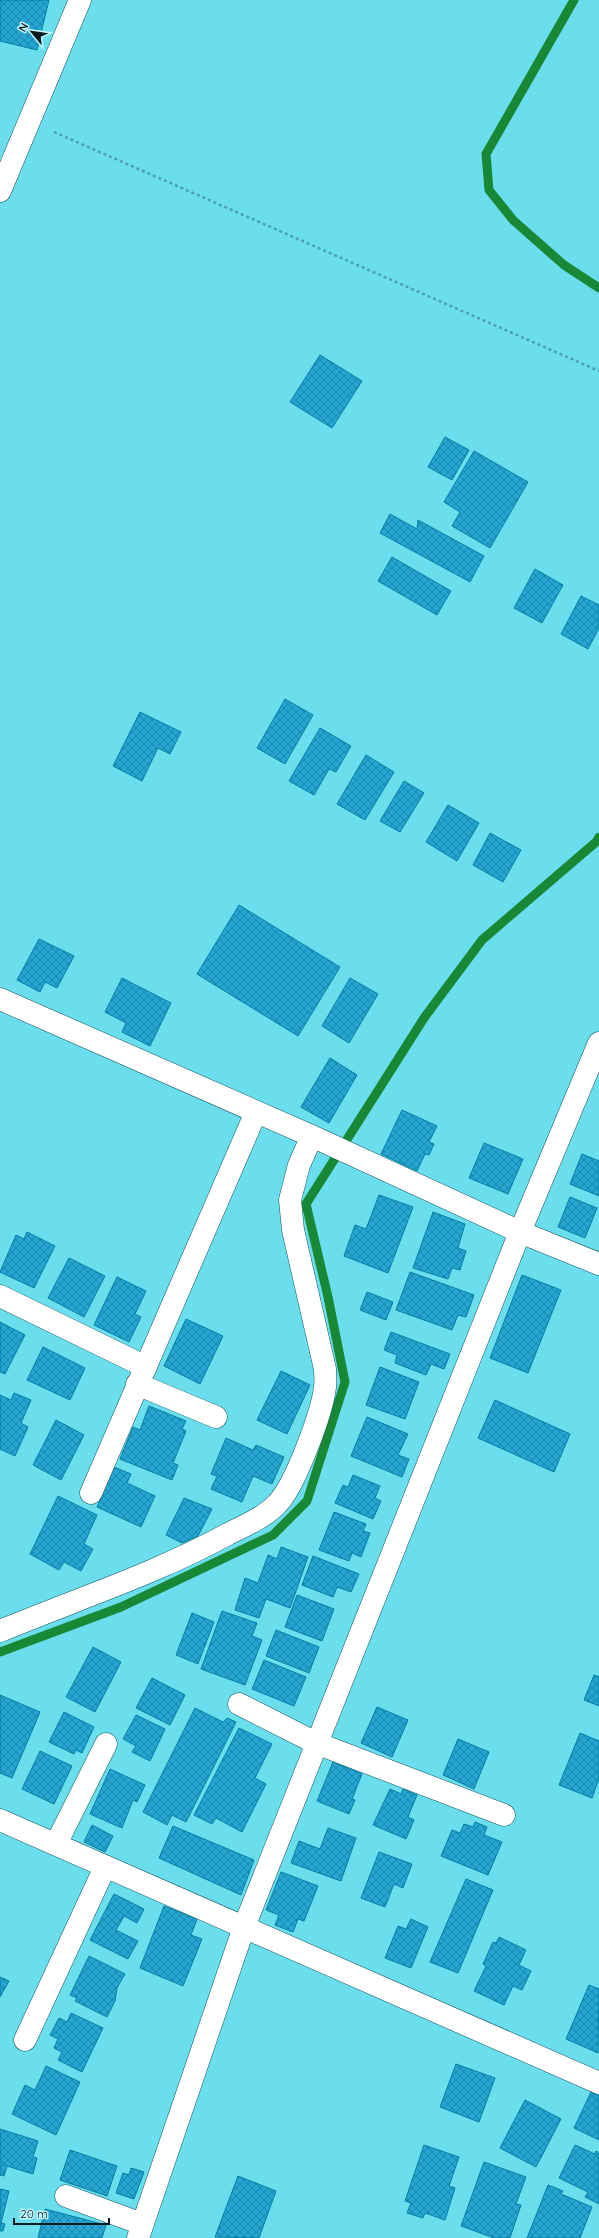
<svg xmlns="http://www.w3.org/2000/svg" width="599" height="2238" font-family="Quicksand,sans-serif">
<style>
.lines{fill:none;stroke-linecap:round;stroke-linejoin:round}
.stream{stroke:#188836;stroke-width:9}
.building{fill:url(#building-cross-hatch);stroke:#037ea3}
.minor-casing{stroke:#12545c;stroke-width:23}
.path{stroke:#4aa0ac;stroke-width:2.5;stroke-dasharray:3 3;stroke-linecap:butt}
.minor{stroke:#fff;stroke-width:22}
</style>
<defs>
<pattern id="building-cross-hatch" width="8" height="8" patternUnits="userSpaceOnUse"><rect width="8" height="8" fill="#24a5d2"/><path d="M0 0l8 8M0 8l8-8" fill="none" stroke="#1d86aa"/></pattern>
</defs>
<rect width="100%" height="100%" fill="#6bdeee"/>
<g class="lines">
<!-- stream -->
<path class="stream" d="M 574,0 L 486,154 L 489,190 L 513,220 L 564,265 L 599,288
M 0,1652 L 121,1607 L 273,1535 L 307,1501 L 345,1382 L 328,1297 L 306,1204 L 424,1018 L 482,940 L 596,842 L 599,837"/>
</g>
<!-- building -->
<path class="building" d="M 0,0 L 49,0 L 37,50 L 0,41 Z
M 320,355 L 362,381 L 332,428 L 290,402 Z
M 445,437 L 469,450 L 452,480 L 428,467 Z
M 474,451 L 528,482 L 490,548 L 452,526 L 460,512 L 444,502 Z
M 390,514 L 417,529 L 418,520 L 484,556 L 470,582 L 380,533 Z
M 392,557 L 451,591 L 437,615 L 378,581 Z
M 535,569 L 563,585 L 542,623 L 514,608 Z
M 581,596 L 599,605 L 599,628 L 588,649 L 561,634 Z
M 285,699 L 313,715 L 285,764 L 257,748 Z
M 140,712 L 181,732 L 170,754 L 158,748 L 142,781 L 113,766 Z
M 320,728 L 351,746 L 336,772 L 329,769 L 314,795 L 289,781 Z
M 366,755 L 394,772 L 365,820 L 337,804 Z
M 404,781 L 424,793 L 400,832 L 380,821 Z
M 448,805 L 479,823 L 457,861 L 426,842 Z
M 490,833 L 521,850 L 503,882 L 473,865 Z
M 239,905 L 340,967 L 298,1036 L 197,974 Z
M 39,939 L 74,956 L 57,988 L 45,982 L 40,992 L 17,980 Z
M 122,978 L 171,1003 L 150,1046 L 122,1032 L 126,1023 L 105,1012 Z
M 350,978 L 378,994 L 349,1043 L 322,1026 Z
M 330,1058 L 357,1075 L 329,1123 L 301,1107 Z
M 402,1110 L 437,1126 L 429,1142 L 434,1144 L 429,1155 L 425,1154 L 417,1171 L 381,1154 Z
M 484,1143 L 523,1159 L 508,1194 L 469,1178 Z
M 582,1154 L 599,1161 L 599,1196 L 570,1184 Z
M 379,1195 L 413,1207 L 388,1273 L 344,1256 L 355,1225 L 366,1229 Z
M 570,1197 L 597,1208 L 585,1238 L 558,1227 Z
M 433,1212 L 465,1224 L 458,1248 L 466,1251 L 460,1270 L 452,1268 L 448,1279 L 413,1268 Z
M 27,1232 L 55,1246 L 34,1288 L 0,1272 L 16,1235 L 24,1239 Z
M 69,1258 L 105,1276 L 84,1317 L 48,1298 Z
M 410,1272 L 474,1295 L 466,1317 L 458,1315 L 452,1330 L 396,1310 Z
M 522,1275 L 561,1290 L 528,1373 L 490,1358 Z
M 117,1277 L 146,1291 L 135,1314 L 141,1317 L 129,1342 L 94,1325 Z
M 367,1292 L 393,1302 L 386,1320 L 360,1310 Z
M 186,1319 L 223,1336 L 200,1384 L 164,1366 Z
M 0,1322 L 25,1335 L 5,1374 L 0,1372 Z
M 391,1332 L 450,1354 L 444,1369 L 431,1364 L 426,1375 L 395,1363 L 397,1355 L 384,1350 Z
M 43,1347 L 85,1368 L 70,1400 L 27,1380 Z
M 380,1367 L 419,1382 L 405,1419 L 366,1405 Z
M 281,1371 L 310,1385 L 287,1434 L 257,1420 Z
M 14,1393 L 31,1400 L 21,1423 L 28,1427 L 15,1456 L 0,1449 L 0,1395 L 11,1400 Z
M 495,1400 L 570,1434 L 554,1472 L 478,1438 Z
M 149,1406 L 186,1421 L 182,1429 L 186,1431 L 173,1463 L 178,1465 L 172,1480 L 120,1459 L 133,1427 L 140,1430 Z
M 367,1417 L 408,1434 L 398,1455 L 409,1459 L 402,1477 L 351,1456 Z
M 56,1420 L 84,1435 L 61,1480 L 33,1465 Z
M 226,1438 L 253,1450 L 256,1445 L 284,1457 L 272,1484 L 253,1476 L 242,1502 L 211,1489 L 217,1476 L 211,1474 Z
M 114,1467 L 131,1474 L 127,1483 L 155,1496 L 141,1527 L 97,1507 Z
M 353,1475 L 380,1486 L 375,1498 L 381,1501 L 373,1519 L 335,1503 L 343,1485 L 348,1487 Z
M 58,1496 L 97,1515 L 84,1544 L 93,1549 L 81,1571 L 64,1562 L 59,1570 L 30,1554 Z
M 184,1498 L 212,1509 L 198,1536 L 182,1543 L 166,1535 Z
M 334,1512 L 366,1524 L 363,1531 L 370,1533 L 361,1557 L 352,1553 L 349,1561 L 319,1550 Z
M 281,1547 L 308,1557 L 290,1608 L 266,1599 L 259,1618 L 235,1610 L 245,1578 L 258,1583 L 268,1555 L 277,1559 Z
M 313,1556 L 359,1574 L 351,1592 L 337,1587 L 333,1597 L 302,1585 Z
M 297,1595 L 334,1609 L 322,1641 L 285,1627 Z
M 222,1611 L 257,1623 L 252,1636 L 262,1640 L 245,1685 L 201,1669 Z
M 192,1613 L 214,1622 L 198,1664 L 176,1655 Z
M 276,1630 L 319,1647 L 309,1673 L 266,1656 Z
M 93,1647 L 121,1662 L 95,1712 L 66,1697 Z
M 264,1660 L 306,1677 L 294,1706 L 252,1689 Z
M 594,1675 L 599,1677 L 599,1706 L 584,1700 Z
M 152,1678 L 185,1695 L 170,1725 L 136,1708 Z
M 0,1695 L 40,1712 L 12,1778 L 0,1773 Z
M 377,1707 L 408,1720 L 392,1757 L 361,1743 Z
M 195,1708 L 223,1722 L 227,1718 L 236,1722 L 186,1822 L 172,1815 L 167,1825 L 143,1812 Z
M 64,1712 L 94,1727 L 82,1753 L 76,1750 L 74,1754 L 49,1742 Z
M 136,1715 L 165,1729 L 150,1761 L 132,1752 L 136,1746 L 123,1739 Z
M 239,1728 L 272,1744 L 255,1778 L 266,1784 L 242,1832 L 216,1818 L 212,1824 L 194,1815 Z
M 580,1733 L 599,1741 L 599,1779 L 592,1798 L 559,1785 Z
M 458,1739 L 489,1752 L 474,1789 L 443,1775 Z
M 40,1751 L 72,1766 L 54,1804 L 22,1789 Z
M 333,1762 L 362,1774 L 352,1799 L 355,1800 L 349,1814 L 317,1801 Z
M 110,1769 L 145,1785 L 137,1802 L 133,1800 L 122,1828 L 90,1814 Z
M 390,1789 L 401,1794 L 403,1789 L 417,1795 L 408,1817 L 414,1820 L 406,1839 L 373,1825 Z
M 475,1822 L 487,1827 L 484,1835 L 502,1842 L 488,1875 L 441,1856 L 452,1830 L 460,1833 L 464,1824 L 473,1827 Z
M 92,1825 L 113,1836 L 105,1852 L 84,1842 Z
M 173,1826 L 254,1860 L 241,1895 L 159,1858 Z
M 328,1828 L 356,1838 L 341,1881 L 291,1863 L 299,1841 L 320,1849 Z
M 379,1852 L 412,1864 L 403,1888 L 394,1884 L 385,1907 L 361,1898 Z
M 281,1872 L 318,1886 L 304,1921 L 298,1919 L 293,1932 L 275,1925 L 279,1915 L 266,1910 Z
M 466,1879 L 493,1890 L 458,1973 L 430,1962 Z
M 114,1894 L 144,1909 L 137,1923 L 124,1916 L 116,1930 L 138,1941 L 128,1959 L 90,1940 Z
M 164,1906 L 197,1919 L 191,1935 L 202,1939 L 183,1986 L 140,1968 Z
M 411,1919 L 428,1927 L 411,1968 L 385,1958 L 398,1926 L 406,1929 Z
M 499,1937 L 526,1950 L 519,1965 L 531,1971 L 522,1990 L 513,1986 L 504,2005 L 474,1991 L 486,1966 L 483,1964 L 493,1942 L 496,1943 Z
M 89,1956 L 125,1974 L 117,1988 L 115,2001 L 107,2017 L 75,2001 L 77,1998 L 70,1995 Z
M 0,1977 L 9,1981 L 0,1997 Z
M 589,1985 L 599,1989 L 598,2053 L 566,2039 Z
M 71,2013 L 103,2028 L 82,2072 L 58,2060 L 62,2052 L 54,2048 L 58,2039 L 50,2035 L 59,2018 L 67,2022 Z
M 456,2064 L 495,2078 L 479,2122 L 440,2107 Z
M 46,2066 L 80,2082 L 56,2135 L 12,2114 L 25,2085 L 35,2090 Z
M 591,2092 L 599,2096 L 599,2140 L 574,2128 Z
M 525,2100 L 561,2119 L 536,2167 L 500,2148 Z
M 0,2129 L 38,2141 L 33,2157 L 37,2158 L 33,2174 L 7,2166 L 4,2176 L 0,2175 Z
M 424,2145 L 459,2157 L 449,2186 L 455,2188 L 445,2220 L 425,2213 L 423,2218 L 407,2213 L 411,2203 L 405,2201 Z
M 575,2145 L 595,2154 L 596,2151 L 599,2153 L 599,2204 L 585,2197 L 588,2192 L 559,2178 Z
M 70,2150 L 117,2166 L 107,2196 L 60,2180 Z
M 484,2162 L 526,2177 L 516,2204 L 521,2205 L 510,2238 L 494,2238 L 461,2226 Z
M 131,2168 L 144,2172 L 134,2199 L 116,2193 L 123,2173 L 129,2175 Z
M 238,2176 L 276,2191 L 259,2238 L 215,2237 Z
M 548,2185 L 563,2191 L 561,2194 L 592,2207 L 580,2238 L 527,2238 Z
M 0,2189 L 9,2191 L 1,2223 L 5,2224 L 3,2231 L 0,2231 Z
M 45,2209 L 106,2225 L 102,2238 L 38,2238 Z"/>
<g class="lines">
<!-- minor casing -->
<g class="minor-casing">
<path id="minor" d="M 0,191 L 80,0
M 0,999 L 316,1138 L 520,1232 L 599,1264
M 0,1296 L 146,1367
M 137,1384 L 216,1417
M 91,1493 L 256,1112
M 0,1631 C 77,1599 155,1574 228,1534 C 244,1526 265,1517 277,1504 C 295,1486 322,1413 325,1387 C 326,1381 325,1375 325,1369 L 293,1230 L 290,1200 L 299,1165 L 312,1136
M 239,1704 L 316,1743 L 504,1815
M 0,1820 L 599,2083
M 56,1844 L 106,1744
M 25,2040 L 105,1867
M 66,2196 L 142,2224
M 138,2238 L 244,1927 L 520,1232 L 599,1043"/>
</g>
<!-- path -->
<path class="path" d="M 54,132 L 599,371"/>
<!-- minor -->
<use href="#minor" class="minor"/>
</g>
<!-- north arrow -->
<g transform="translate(32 32) rotate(299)" stroke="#c3f6fe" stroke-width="3" paint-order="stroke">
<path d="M0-3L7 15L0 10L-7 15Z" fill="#021a1e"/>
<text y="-6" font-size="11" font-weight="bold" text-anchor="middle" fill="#021a1e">N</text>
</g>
<!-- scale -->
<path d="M14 2218v6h95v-6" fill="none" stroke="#021a1e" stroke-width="2"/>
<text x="20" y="2218" font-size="12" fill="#021a1e" stroke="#c3f6fe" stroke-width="3" paint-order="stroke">20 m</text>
</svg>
